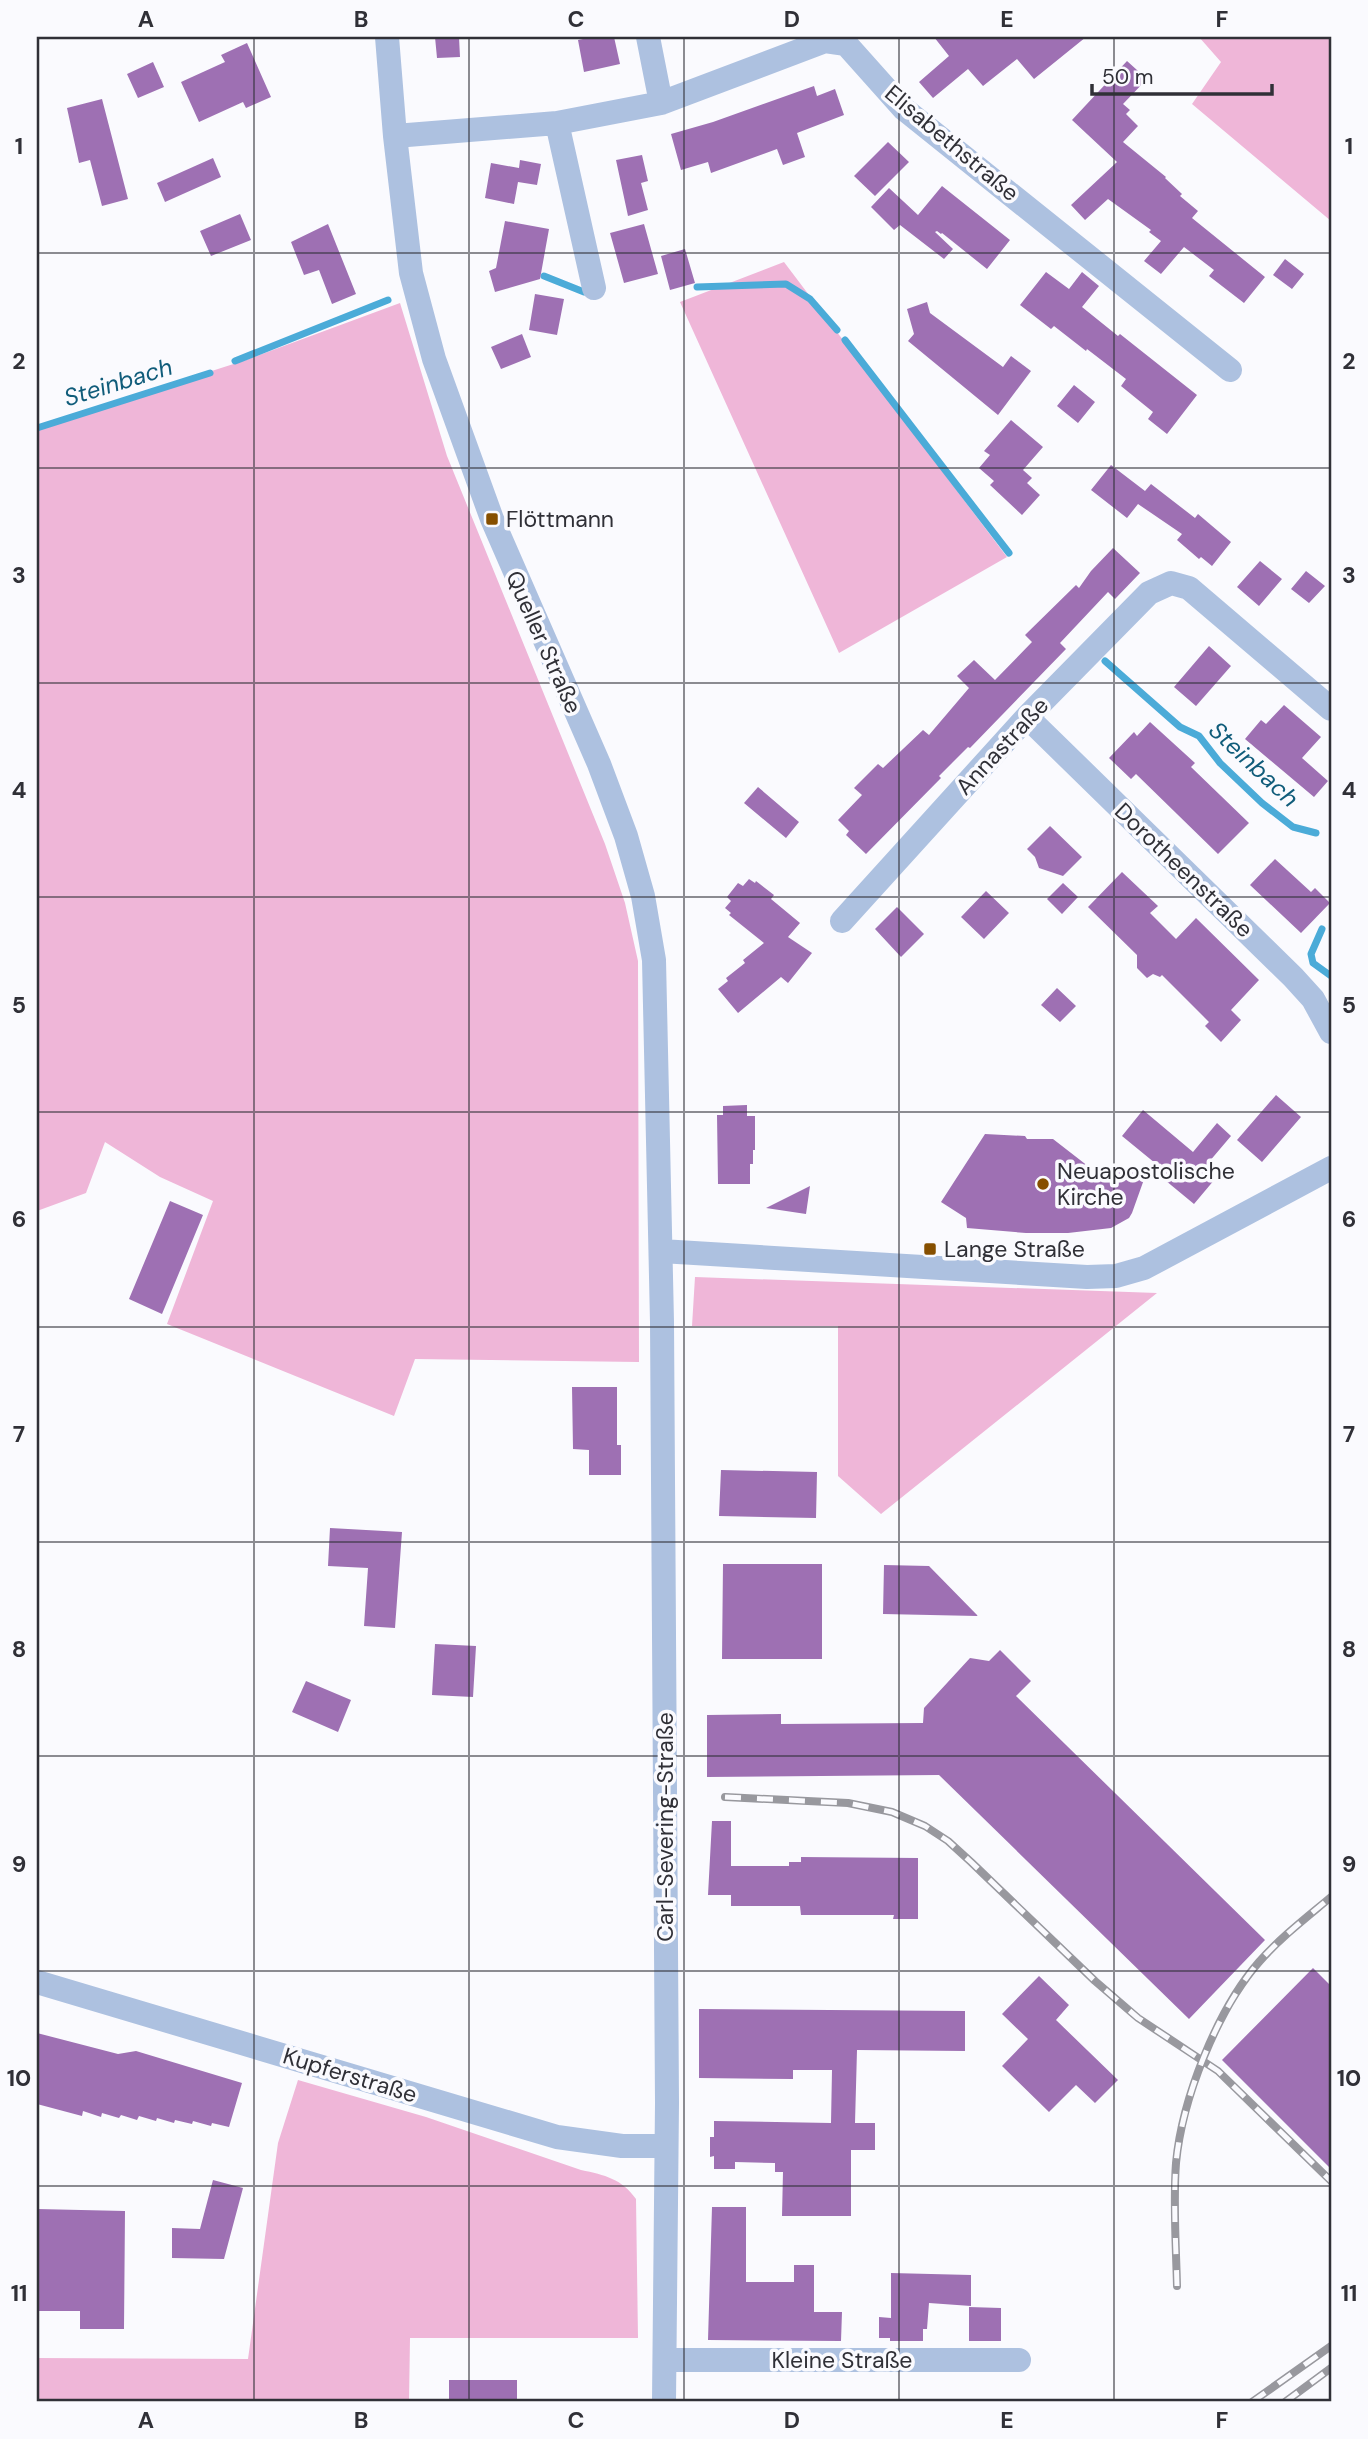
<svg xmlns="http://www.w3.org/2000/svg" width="1368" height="2439" font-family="'DM Sans',sans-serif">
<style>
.green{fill:#efb6d8}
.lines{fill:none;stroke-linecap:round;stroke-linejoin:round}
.stream{stroke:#4babd8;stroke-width:7}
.building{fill:#9e70b3}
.minor{stroke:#adc1e0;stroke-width:24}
.rail-casing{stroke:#98989e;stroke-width:8}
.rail{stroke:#fafafe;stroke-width:5;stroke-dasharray:16;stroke-linecap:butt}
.grid{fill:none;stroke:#303037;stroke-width:2;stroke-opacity:0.55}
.poi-dot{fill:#864f00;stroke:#fafafe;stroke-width:2.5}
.labels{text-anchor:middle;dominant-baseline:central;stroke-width:7;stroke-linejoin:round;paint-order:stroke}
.street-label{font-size:23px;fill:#303037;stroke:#fafafe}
.poi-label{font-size:23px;fill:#303037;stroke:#fafafe;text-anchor:start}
.water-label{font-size:24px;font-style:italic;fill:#105c7a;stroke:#fafafe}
.neatline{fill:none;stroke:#303037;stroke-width:2.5}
.grid-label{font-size:23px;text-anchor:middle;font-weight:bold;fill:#303037}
</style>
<rect width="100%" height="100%" fill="#fafafe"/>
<!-- green -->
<path class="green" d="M 1199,37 L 1331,37 L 1331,221 L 1192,104 L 1221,62 Z
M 784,262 L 1007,557 L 839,653 L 680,302 Z
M 400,303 L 447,456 L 605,844 L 625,903 L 638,961 L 639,1362 L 415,1359 L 394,1416 L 167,1324 L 213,1201 L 160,1177 L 105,1142 L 86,1193 L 37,1211 L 37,427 L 246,360 Z
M 695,1277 L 1157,1293 L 881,1514 L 838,1476 L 838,1326 L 692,1326 Z
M 298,2080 L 426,2117 L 581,2170 C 605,2175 622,2179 636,2199 L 638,2338 L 410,2338 L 409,2402 L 37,2402 L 37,2358 L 248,2359 L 278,2143 Z"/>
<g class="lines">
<!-- stream -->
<path class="stream" d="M 544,276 L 584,292
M 697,287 L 786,284 L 810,299 L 837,330
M 845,340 L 1009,553
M 235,361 L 388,300
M 37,428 L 210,373
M 1105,661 L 1180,727 L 1199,736 L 1220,763 L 1262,803 L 1293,827 L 1316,833
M 1322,929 L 1311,954 L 1313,963 L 1331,976"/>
</g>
<!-- building -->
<path class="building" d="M 435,37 L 459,37 L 460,57 L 437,58 Z
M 593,37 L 614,37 L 620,64 L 584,72 L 578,40 Z
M 934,37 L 1086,37 L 1034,79 L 1017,59 L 983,86 L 968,69 L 933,98 L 919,82 L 949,56 Z
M 247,43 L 271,97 L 246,108 L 243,102 L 199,122 L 181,82 L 225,62 L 221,55 Z
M 1127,61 L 1147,79 L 1123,104 L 1130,110 L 1126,114 L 1138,126 L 1123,142 L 1166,177 L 1165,178 L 1182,194 L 1180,196 L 1198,211 L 1192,218 L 1265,277 L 1244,303 L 1209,276 L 1214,270 L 1184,247 L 1161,274 L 1144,261 L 1161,241 L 1149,232 L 1151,230 L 1108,199 L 1085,220 L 1071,205 L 1117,162 L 1072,120 Z
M 153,62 L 164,87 L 138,98 L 127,74 Z
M 814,86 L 817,96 L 835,89 L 844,115 L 797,133 L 805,157 L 783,165 L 777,149 L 711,173 L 708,162 L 681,170 L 671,134 L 713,122 Z
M 102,99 L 128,199 L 102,206 L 90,160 L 79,163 L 67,108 Z
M 888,142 L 909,162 L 875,196 L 854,176 Z
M 642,155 L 648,181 L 641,183 L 648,210 L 628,216 L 616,160 Z
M 213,158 L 221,177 L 165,202 L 157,183 Z
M 520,160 L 541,164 L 537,185 L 518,182 L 514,204 L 485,198 L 491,163 L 519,168 Z
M 942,186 L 1010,240 L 987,269 L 942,233 L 941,234 L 937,231 L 935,232 L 953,249 L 944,259 L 900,225 L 894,230 L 871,207 L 889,188 L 918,215 Z
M 240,214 L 251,240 L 211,256 L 200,231 Z
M 505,221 L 549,229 L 540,279 L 495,292 L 489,271 L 496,268 Z
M 328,224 L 356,294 L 332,304 L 319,270 L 304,275 L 291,242 Z
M 644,224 L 658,274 L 624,283 L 610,233 Z
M 685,249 L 695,283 L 670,290 L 661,256 Z
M 1285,259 L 1304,274 L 1292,289 L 1273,275 Z
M 1046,272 L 1069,289 L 1082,272 L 1099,286 L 1082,307 L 1118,336 L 1120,334 L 1197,395 L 1167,434 L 1148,419 L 1153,412 L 1121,386 L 1126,379 L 1087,349 L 1086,351 L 1054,326 L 1051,329 L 1020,305 Z
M 535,294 L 564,299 L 557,335 L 529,330 Z
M 927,302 L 930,313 L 1003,367 L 1011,356 L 1031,371 L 998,415 L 908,341 L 914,334 L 907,309 Z
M 522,334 L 531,357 L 501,369 L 491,347 Z
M 1074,385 L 1095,402 L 1078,423 L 1057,406 Z
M 1011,420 L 1043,447 L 1023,470 L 1032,478 L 1027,483 L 1040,495 L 1022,515 L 990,485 L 994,481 L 979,468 L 990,455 L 984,451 Z
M 1111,465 L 1145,491 L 1151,484 L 1195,518 L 1198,514 L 1231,542 L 1212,566 L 1201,557 L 1199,559 L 1177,540 L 1182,534 L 1138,504 L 1127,518 L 1091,490 Z
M 1113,548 L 1140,573 L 1115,599 L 1108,592 L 1060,643 L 1066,649 L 970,748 L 968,747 L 939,776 L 941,778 L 866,854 L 846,835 L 849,831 L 838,820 L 862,795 L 854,788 L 878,764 L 883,768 L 923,730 L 929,735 L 969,688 L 957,676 L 974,660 L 995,680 L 1032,642 L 1025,635 L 1076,585 L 1079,588 L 1091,571 Z
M 1260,561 L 1282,579 L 1259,606 L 1237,587 Z
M 1306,571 L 1325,586 L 1309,603 L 1291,589 Z
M 1209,646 L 1231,666 L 1196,706 L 1174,687 Z
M 1284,705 L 1321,737 L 1302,758 L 1328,781 L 1314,797 L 1245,739 L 1261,720 L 1266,724 Z
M 1150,722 L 1195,763 L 1191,767 L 1249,823 L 1218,854 L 1136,774 L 1131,779 L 1109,758 L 1134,732 L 1137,736 Z
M 758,787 L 799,822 L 786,838 L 744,803 Z
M 1050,826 L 1082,857 L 1063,876 L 1039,868 L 1035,857 L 1027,849 Z
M 1275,859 L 1311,892 L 1315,888 L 1330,903 L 1301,933 L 1250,885 Z
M 1122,872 L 1158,906 L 1150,913 L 1176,939 L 1196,918 L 1259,980 L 1231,1010 L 1241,1020 L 1221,1042 L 1205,1026 L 1209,1022 L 1162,975 L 1160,977 L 1153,974 L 1147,978 L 1137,968 L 1137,955 L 1088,907 Z
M 749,879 L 755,883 L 756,881 L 774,895 L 771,899 L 800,923 L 788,937 L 812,953 L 788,983 L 781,977 L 738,1013 L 718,989 L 728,981 L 726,978 L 745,963 L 743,960 L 764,943 L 729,915 L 731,913 L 725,908 L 731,901 L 727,897 L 738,883 L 743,886 Z
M 1063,883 L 1078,897 L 1062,914 L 1047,899 Z
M 986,891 L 1009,913 L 984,939 L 961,917 Z
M 897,907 L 924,934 L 901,957 L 875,929 Z
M 1057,988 L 1076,1006 L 1060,1022 L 1041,1005 Z
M 1276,1095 L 1301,1117 L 1262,1162 L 1237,1140 Z
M 747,1105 L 747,1116 L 755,1116 L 755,1150 L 753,1150 L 753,1164 L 750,1164 L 750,1184 L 718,1184 L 717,1115 L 723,1115 L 723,1106 Z
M 1143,1110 L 1193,1152 L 1217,1123 L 1231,1136 L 1203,1169 L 1215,1179 L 1194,1204 L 1154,1171 L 1166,1172 L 1122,1136 Z
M 985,1134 L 1025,1136 L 1027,1139 L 1053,1139 L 1093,1170 L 1108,1168 L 1147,1171 L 1132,1213 L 1129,1218 L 1111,1228 L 1068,1233 L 1026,1233 L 967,1228 L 966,1218 L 941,1202 Z
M 810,1186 L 806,1214 L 766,1208 Z
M 170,1201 L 203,1215 L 162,1314 L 129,1299 Z
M 572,1387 L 617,1387 L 617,1445 L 621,1445 L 621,1475 L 589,1475 L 589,1450 L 573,1449 Z
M 721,1470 L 817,1472 L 816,1518 L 719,1516 Z
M 330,1528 L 402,1532 L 395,1628 L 364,1626 L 368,1568 L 328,1566 Z
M 723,1564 L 822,1564 L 822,1659 L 722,1659 Z
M 884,1565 L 929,1566 L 978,1616 L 883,1614 Z
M 435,1644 L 476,1646 L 473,1697 L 432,1695 Z
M 1000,1650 L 1031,1681 L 1016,1696 L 1265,1940 L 1189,2019 L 939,1775 L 707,1777 L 707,1715 L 781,1714 L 781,1724 L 923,1723 L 924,1708 L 970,1658 L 989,1661 Z
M 306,1681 L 351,1700 L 338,1732 L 292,1712 Z
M 712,1821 L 731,1821 L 731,1866 L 789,1866 L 789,1862 L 801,1862 L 801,1857 L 918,1858 L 918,1919 L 893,1919 L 894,1915 L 801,1915 L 800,1906 L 731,1906 L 731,1895 L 708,1895 Z
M 1313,1968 L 1331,1986 L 1331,2169 L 1222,2060 Z
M 1039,1976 L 1069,2005 L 1056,2020 L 1118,2080 L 1095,2103 L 1076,2085 L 1049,2112 L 1002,2066 L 1028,2039 L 1002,2014 Z
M 699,2009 L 965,2011 L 965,2051 L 857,2050 L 855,2123 L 875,2123 L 875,2150 L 851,2150 L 851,2216 L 782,2216 L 783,2172 L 775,2172 L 775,2163 L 735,2162 L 735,2169 L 714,2169 L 714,2156 L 710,2157 L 710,2137 L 714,2137 L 714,2121 L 831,2123 L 832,2070 L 793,2070 L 793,2079 L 699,2078 Z
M 37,2033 L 118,2054 L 136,2051 L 242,2083 L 229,2127 L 212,2123 L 211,2126 L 193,2121 L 192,2124 L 175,2120 L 174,2123 L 157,2118 L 156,2121 L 139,2116 L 137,2120 L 121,2115 L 119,2118 L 102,2113 L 101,2117 L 83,2111 L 82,2116 L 37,2104 Z
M 213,2180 L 243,2188 L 224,2259 L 172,2258 L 172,2228 L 200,2229 Z
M 712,2207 L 746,2207 L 746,2282 L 794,2282 L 794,2265 L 814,2265 L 814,2312 L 842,2312 L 841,2341 L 708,2340 Z
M 37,2209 L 125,2211 L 124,2329 L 80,2329 L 80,2311 L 37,2311 Z
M 891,2273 L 971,2275 L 971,2306 L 929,2303 L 927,2329 L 923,2329 L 923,2341 L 890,2341 L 890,2338 L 879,2338 L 879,2317 L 891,2318 Z
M 969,2307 L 1001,2308 L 1001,2341 L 969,2341 Z
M 449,2380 L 517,2380 L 517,2402 L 449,2402 Z"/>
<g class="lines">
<!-- minor -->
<path class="minor" d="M 387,37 L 395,136 L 411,273 L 434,359 L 492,519 L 599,764 L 626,836 L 643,896 L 654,960 L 662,1322 L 667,2103 L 664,2402
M 648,37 L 661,103
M 557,123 L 594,288
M 395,136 L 557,123 L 661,103 L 825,41 L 846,44 L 904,109 L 1230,370
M 1027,717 L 1293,977 L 1313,999 L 1331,1032
M 842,921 L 1027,717 L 1149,593 L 1171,583 L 1189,588 L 1331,709
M 661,1251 L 1087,1277 L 1116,1276 L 1144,1268 L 1331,1168
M 37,1982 L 557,2137 L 622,2146 L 666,2146
M 665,2360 L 1019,2360"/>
<!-- rail casing -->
<g class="rail-casing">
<path id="rail" d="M 725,1797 L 848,1803 L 892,1812 L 925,1826 L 948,1841 L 971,1862 L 1095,1981 L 1138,2018 L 1218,2071 L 1331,2181
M 1177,2286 C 1176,2245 1173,2203 1176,2163 C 1182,2099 1217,2010 1259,1962 C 1281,1937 1306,1918 1331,1897
M 1252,2402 L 1331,2346
M 1285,2402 L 1331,2368"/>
</g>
<!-- rail -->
<use href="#rail" class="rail"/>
</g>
<!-- grid -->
<path class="grid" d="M 254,37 L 254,2402M 469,37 L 469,2402M 684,37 L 684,2402M 899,37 L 899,2402M 1114,37 L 1114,2402M 37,253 L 1331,253M 37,468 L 1331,468M 37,683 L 1331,683M 37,897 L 1331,897M 37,1112 L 1331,1112M 37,1327 L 1331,1327M 37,1542 L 1331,1542M 37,1756 L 1331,1756M 37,1971 L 1331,1971M 37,2186 L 1331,2186"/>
<!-- markers -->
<g class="poi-dot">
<rect x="485" y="512" width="14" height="14" rx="3.5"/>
<circle cx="1043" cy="1184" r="7"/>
<rect x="923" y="1242" width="14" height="14" rx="3.5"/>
</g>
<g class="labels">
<!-- street labels -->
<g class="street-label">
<text transform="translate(952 143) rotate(40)">Elisabethstraße</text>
<text transform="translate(544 642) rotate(66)">Queller Straße</text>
<text transform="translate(1002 746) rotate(-47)">Annastraße</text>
<text transform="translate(1184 870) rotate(44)">Dorotheenstraße</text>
<text transform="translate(665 1827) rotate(-90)">Carl-Severing-Straße</text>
<text transform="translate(350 2075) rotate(17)">Kupferstraße</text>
<text x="842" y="2360">Kleine Straße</text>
</g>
<!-- poi labels -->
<g class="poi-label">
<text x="506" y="519">Flöttmann</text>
<text x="1057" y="1171">Neuapostolische<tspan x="1057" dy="26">Kirche</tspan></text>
<text x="944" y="1249">Lange Straße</text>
</g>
<!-- water labels -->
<g class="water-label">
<text transform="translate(118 382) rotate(-17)">Steinbach</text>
<text transform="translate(1254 764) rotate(43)">Steinbach</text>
</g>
</g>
<!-- border -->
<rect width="1368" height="2439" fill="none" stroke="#fafafe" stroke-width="77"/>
<!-- scale -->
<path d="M1092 84v10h180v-10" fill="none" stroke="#303037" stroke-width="3.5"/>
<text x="1102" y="84" font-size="21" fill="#303037" stroke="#fafafe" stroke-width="5" paint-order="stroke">50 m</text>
<rect x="38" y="38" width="1292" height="2362" class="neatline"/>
<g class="grid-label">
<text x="146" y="27">A</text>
<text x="361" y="27">B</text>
<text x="576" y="27">C</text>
<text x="792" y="27">D</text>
<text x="1007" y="27">E</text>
<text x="1222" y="27">F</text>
<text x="19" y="154">1</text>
<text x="1349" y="154">1</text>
<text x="19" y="369">2</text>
<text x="1349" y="369">2</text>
<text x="19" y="583">3</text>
<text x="1349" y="583">3</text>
<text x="19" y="798">4</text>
<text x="1349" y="798">4</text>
<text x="19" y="1013">5</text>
<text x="1349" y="1013">5</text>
<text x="19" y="1227">6</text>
<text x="1349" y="1227">6</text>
<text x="19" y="1442">7</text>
<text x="1349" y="1442">7</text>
<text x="19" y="1657">8</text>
<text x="1349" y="1657">8</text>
<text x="19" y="1872">9</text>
<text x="1349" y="1872">9</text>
<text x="19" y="2086">10</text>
<text x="1349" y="2086">10</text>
<text x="19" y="2301">11</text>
<text x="1349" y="2301">11</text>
<text x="146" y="2428">A</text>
<text x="361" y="2428">B</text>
<text x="576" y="2428">C</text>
<text x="792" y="2428">D</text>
<text x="1007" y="2428">E</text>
<text x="1222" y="2428">F</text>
</g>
</svg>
